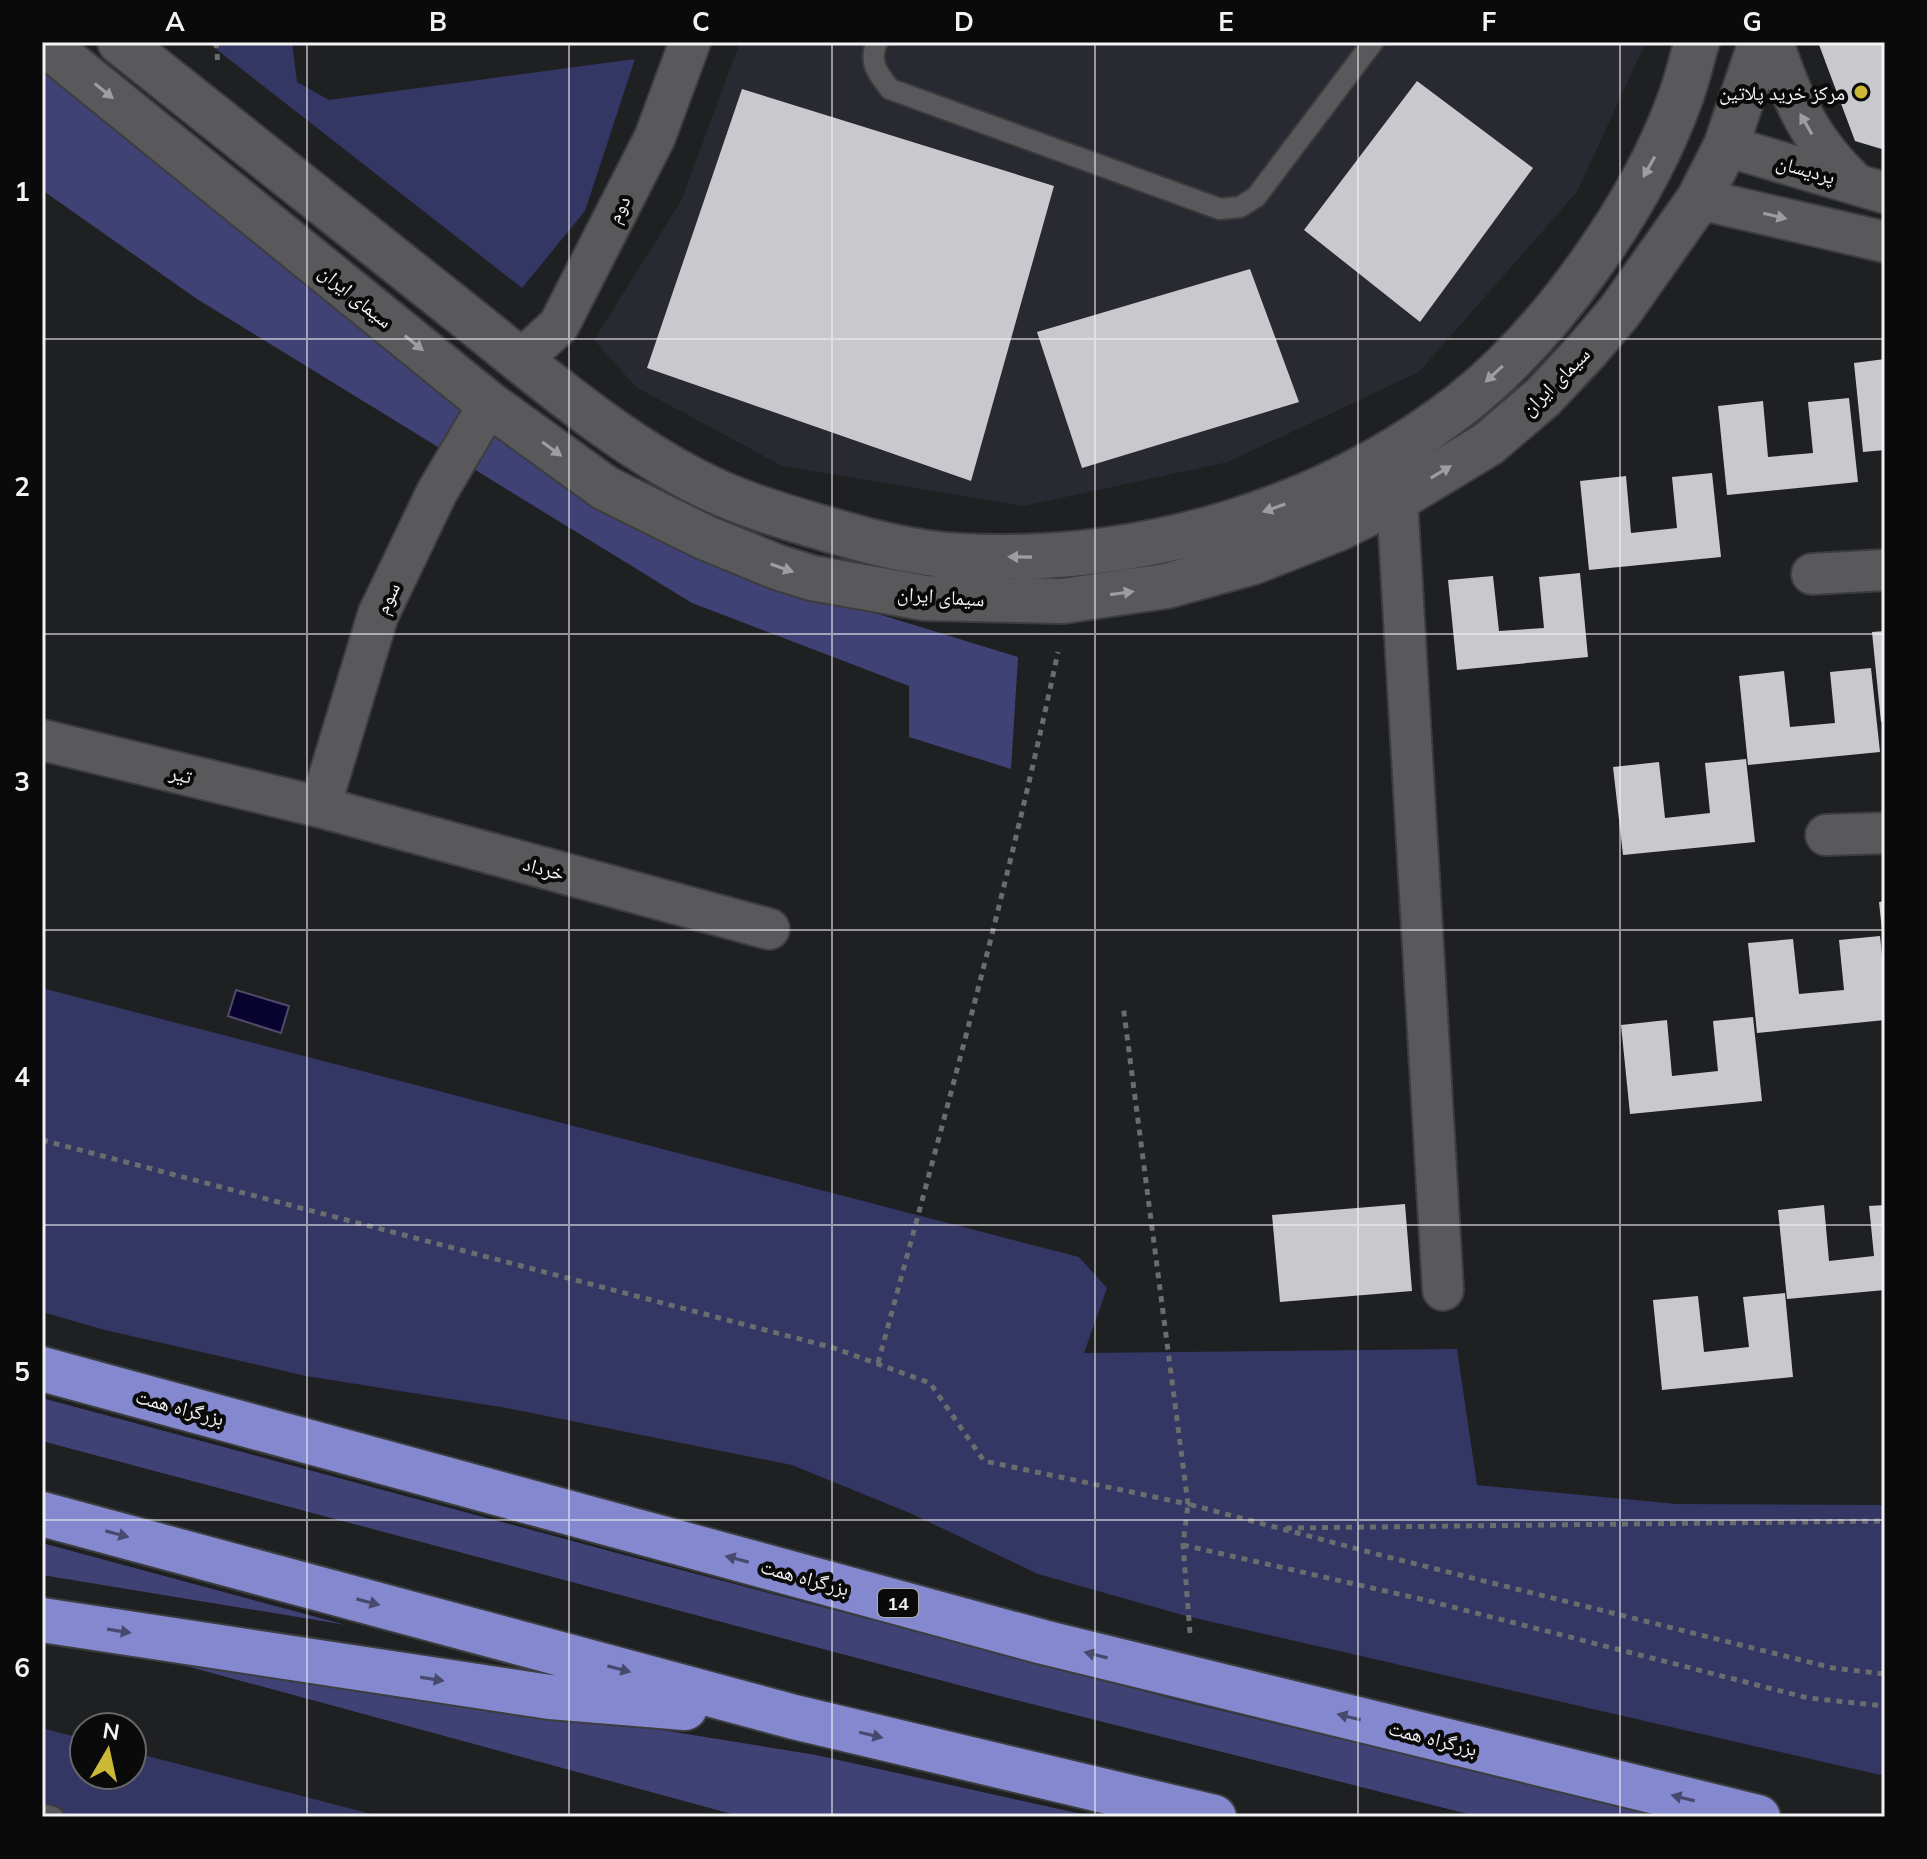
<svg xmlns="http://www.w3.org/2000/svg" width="1927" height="1859" font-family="Mulish,'Noto Naskh Arabic',sans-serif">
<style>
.built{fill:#282931}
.green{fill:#343664}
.forest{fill:#404275}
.water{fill:#09032f;stroke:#4f4b6a;stroke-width:2}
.building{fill:#c9c9cd}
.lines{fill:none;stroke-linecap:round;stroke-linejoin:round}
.service-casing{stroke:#3c3d3f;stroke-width:24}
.minor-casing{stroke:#3c3d3f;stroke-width:44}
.tertiary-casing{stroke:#3c3d3f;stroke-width:48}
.trunk-casing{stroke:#3c3d3f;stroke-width:48}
.path{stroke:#6b6c6e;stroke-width:5;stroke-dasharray:6 6;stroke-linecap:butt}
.service{stroke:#59595c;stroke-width:20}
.minor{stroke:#59595c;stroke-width:40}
.tertiary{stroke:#59595c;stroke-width:44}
.trunk{stroke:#8488cf;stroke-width:44}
.oneway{fill:#9e9ea1}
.oneway2{fill:#47496d}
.grid{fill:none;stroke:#f3f3f5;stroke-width:2;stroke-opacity:0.55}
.poi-dot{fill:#cdb938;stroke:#0a0a0b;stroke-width:3}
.labels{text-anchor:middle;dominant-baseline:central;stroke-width:8;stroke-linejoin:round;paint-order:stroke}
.shield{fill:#0a0a0b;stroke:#adadaf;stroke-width:2}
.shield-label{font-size:18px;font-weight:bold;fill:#f3f3f5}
.poi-label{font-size:20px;fill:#f3f3f5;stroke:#0a0a0b;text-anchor:end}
.street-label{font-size:20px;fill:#f3f3f5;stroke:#0a0a0b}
.neatline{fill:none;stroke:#f3f3f5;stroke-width:3}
.grid-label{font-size:26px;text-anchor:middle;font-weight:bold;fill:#f3f3f5}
</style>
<rect width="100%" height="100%" fill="#1f2022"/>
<!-- built -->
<path class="built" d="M 740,42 L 1646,42 L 1577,192 L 1419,372 L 1228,462 L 1024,506 L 782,466 L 636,387 L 594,340 L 681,201 Z"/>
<!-- green -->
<path class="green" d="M 207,42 L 292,42 L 297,82 L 329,100 L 635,59 L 585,211 L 522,288 Z
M 42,988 L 1079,1257 L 1107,1288 L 1084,1353 L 1457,1349 L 1477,1485 L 1677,1504 L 1885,1505 L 1885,1776 L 1186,1616 L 1038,1574 L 912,1514 L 792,1465 L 507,1408 L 306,1376 L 105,1330 L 42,1312 Z
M 42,1728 L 84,1739 L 84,1775 L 132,1775 L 132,1752 L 383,1817 L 42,1817 Z"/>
<!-- forest -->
<path class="forest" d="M 42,63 L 709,562 L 1018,657 L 1011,769 L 909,737 L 909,686 L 692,603 L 197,299 L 42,190 Z
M 42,1398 L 628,1556 L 1181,1701 L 1666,1817 L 1480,1817 L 1000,1696 L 42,1441 Z
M 42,1543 L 346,1625 L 42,1575 Z
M 72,1635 L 816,1755 L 1095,1817 L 743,1817 Z"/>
<!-- water -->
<path class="water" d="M 236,990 L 289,1006 L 281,1033 L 228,1016 Z"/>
<!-- building -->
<path class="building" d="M 1818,42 L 1885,42 L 1885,150 L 1855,141 Z
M 1417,81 L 1533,168 L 1420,322 L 1304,230 Z
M 742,89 L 1054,186 L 971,481 L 647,368 Z
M 1250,269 L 1299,402 L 1082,468 L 1037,332 Z
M 1885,359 L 1885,450 L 1863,452 L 1854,363 Z
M 1849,398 L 1858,482 L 1727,495 L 1718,406 L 1763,401 L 1768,457 L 1813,453 L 1808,402 Z
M 1712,473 L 1721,557 L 1589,570 L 1580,481 L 1626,476 L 1631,533 L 1677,528 L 1672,477 Z
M 1580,573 L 1588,657 L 1457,670 L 1448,580 L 1493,576 L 1499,631 L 1544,628 L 1539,577 Z
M 1885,631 L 1885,721 L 1881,722 L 1872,632 Z
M 1871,668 L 1880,752 L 1748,765 L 1739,676 L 1784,671 L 1790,727 L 1835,723 L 1830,672 Z
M 1746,759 L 1755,842 L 1623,855 L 1613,767 L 1659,762 L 1665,818 L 1710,813 L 1705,763 Z
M 1885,901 L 1885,940 L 1883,940 L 1879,902 Z
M 1880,936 L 1885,985 L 1885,1020 L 1757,1033 L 1748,943 L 1793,939 L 1799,994 L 1844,990 L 1839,940 Z
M 1753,1017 L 1762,1101 L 1630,1114 L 1621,1025 L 1667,1020 L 1672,1076 L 1718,1071 L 1713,1021 Z
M 1405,1204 L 1412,1291 L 1280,1302 L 1272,1215 Z
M 1824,1205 L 1829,1261 L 1874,1256 L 1869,1206 L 1885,1205 L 1885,1290 L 1787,1299 L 1778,1210 Z
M 1785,1293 L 1793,1377 L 1662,1390 L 1653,1300 L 1698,1296 L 1704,1352 L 1749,1347 L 1743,1297 Z"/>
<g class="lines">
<!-- service casing -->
<g class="service-casing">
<path id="service" d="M 877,42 C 868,62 878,74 890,89 L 1220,209 L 1240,207 L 1256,197 L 1373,42
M 42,1814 L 53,1817"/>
</g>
<!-- minor casing -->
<g class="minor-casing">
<path id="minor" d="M 1773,42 C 1792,100 1810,141 1855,183
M 1726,146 L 1885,193
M 1699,199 L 1885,242
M 521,360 L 559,325 L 655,137 L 690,42
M 1397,499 L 1443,1290
M 1812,574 L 1885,570
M 42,740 L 320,807 L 769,929
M 320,807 L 378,615 L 437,492 L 489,404
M 1826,835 L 1885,833"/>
</g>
<!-- tertiary casing -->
<g class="tertiary-casing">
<path id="tertiary" d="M 43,42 L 489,404 L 605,488 L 704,537 L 777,567 L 812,578 L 925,598 L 1063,601 L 1166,586 L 1253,562 L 1337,529 L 1397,499 L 1488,444 L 1543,397 L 1587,350 L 1620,311 L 1699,199 L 1726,146 L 1761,42
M 120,42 C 232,130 343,219 454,307 C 530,367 609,437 695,481 C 733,501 775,514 816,526 C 863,540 912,554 961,556 C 1139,565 1322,513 1463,403 C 1551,333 1642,205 1680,99 C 1687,81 1691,61 1697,42"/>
</g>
<!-- trunk casing -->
<g class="trunk-casing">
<path id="trunk" d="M 42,1369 L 1043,1642 L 1758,1817
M 42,1514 L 794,1717 L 1214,1817
M 42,1620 L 550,1697 L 685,1708"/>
</g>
<!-- path -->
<path class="path" d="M 216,42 L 218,65
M 42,1140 L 834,1348 L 930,1383 L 984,1461 L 1188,1504 L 1123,1005
M 878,1363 C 942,1127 1007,892 1058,652
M 1286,1528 L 1885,1521
M 1183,1545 L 1425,1600 L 1808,1698 L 1885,1706
M 1190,1633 L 1183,1545 L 1188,1504 L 1388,1557 L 1833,1668 L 1885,1674"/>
<!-- service -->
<use href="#service" class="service"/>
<!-- minor -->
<use href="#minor" class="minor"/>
<!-- tertiary -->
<use href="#tertiary" class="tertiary"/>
<!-- trunk -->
<use href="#trunk" class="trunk"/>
</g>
<!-- one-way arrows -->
<defs><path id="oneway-solid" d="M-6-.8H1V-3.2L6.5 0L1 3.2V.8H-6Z" transform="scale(2)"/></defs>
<g class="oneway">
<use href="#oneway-solid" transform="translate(104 91) rotate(39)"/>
<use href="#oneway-solid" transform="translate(1806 124) rotate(-120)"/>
<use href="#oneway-solid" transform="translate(1649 167) rotate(119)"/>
<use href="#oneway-solid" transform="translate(1775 216) rotate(13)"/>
<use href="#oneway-solid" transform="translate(414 343) rotate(39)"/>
<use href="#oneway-solid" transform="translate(1494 374) rotate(137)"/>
<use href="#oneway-solid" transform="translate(552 449) rotate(36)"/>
<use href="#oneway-solid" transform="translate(1441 472) rotate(-31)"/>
<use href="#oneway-solid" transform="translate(1274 508) rotate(161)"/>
<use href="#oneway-solid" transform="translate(1020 557) rotate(-179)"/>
<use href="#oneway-solid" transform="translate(782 568) rotate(19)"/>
<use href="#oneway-solid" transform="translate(1122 593) rotate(-8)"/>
</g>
<g class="oneway2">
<use href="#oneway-solid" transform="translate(117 1534) rotate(15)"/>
<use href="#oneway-solid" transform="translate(737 1559) rotate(-165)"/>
<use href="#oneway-solid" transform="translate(368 1602) rotate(15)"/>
<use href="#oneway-solid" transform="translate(119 1631) rotate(9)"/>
<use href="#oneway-solid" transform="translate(1096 1655) rotate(-166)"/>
<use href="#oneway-solid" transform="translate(619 1669) rotate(15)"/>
<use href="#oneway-solid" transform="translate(432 1679) rotate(9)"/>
<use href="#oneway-solid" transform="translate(1349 1717) rotate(-166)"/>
<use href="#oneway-solid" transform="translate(871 1735) rotate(13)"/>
<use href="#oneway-solid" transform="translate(1683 1798) rotate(-166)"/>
</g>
<!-- grid -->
<path class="grid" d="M 307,42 L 307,1817M 569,42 L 569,1817M 832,42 L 832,1817M 1095,42 L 1095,1817M 1358,42 L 1358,1817M 1620,42 L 1620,1817M 42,339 L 1885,339M 42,634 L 1885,634M 42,930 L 1885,930M 42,1225 L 1885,1225M 42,1520 L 1885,1520"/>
<!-- markers -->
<circle class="poi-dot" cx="1861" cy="92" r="8"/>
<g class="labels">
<!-- shield labels -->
<rect class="shield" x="878" y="1589" width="40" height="28" rx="6"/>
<g class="shield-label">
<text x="898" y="1603">14</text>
</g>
<!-- poi labels -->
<g class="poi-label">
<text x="1845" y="92">مرکز خرید پلاتین</text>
</g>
<!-- street labels -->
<g class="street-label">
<text transform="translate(1806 169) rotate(16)">پردیسان</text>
<text transform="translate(618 209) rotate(-63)">دوم</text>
<text transform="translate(356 296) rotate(39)">سیمای ایران</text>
<text transform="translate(1555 381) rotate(-45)">سیمای ایران</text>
<text transform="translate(941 596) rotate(4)">سیمای ایران</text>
<text transform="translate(387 598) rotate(-65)">سوم</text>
<text transform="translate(181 774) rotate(14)">تیر</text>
<text transform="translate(544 868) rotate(15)">خرداد</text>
<text transform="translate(180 1407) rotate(15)">بزرگراه همت</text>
<text transform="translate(805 1577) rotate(15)">بزرگراه همت</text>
<text transform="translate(1433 1738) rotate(14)">بزرگراه همت</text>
</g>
</g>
<!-- border -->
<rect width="1927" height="1859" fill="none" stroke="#0a0a0b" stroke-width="88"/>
<!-- north arrow -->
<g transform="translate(108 1751) rotate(9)"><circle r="38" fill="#0a0a0b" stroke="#676769" stroke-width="2"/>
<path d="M0-6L14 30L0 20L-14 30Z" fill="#cdb938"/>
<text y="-12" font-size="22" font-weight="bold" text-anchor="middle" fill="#f3f3f5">N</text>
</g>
<rect x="44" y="44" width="1839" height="1771" class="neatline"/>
<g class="grid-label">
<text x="175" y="31">A</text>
<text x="438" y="31">B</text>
<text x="701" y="31">C</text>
<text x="964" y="31">D</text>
<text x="1226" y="31">E</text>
<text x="1489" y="31">F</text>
<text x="1752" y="31">G</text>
<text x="22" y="201">1</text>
<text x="22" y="496">2</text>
<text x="22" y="791">3</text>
<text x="22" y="1086">4</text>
<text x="22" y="1381">5</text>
<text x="22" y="1677">6</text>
</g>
</svg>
